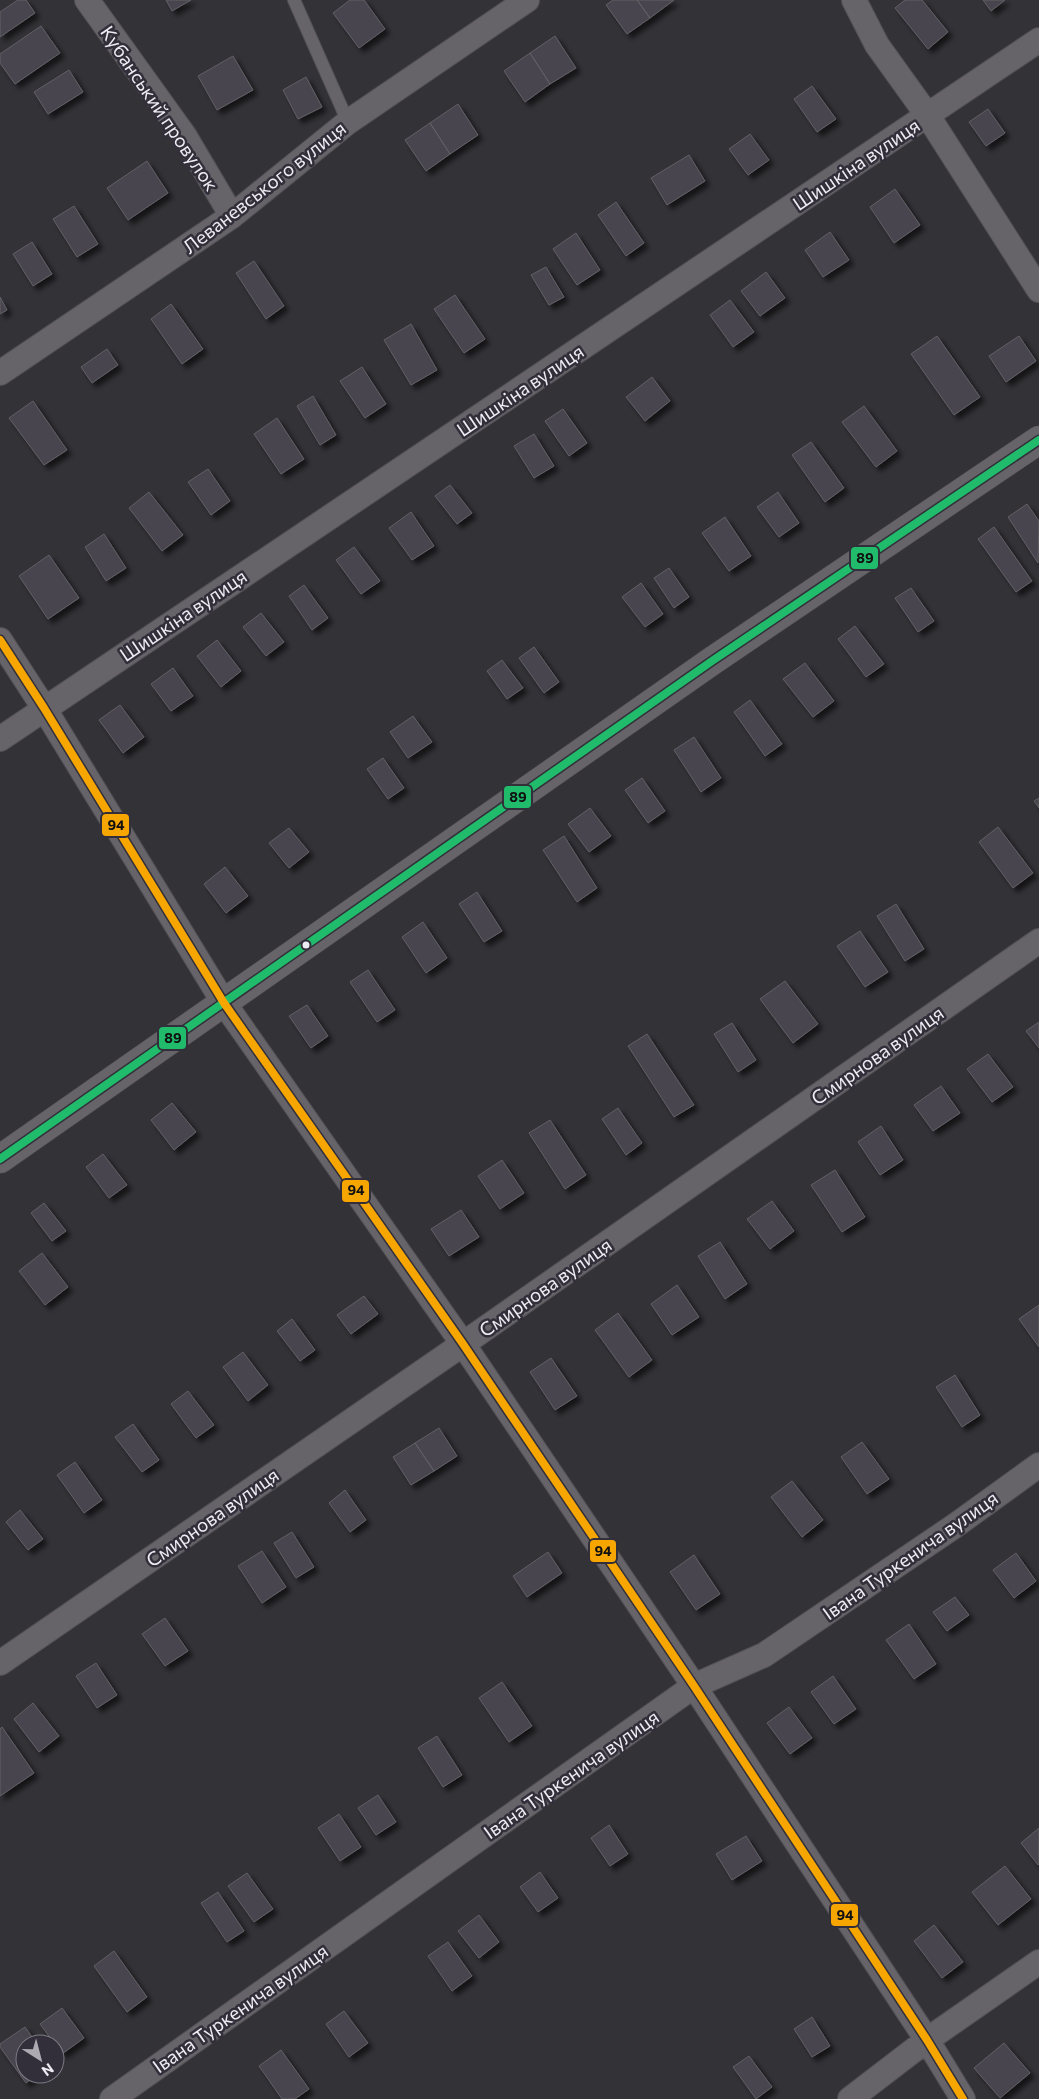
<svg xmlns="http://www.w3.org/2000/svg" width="1039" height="2099" font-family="Commissioner,sans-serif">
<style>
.building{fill:#48454f;stroke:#616065;filter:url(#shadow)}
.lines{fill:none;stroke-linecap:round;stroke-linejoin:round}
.service-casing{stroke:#525155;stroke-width:14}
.minor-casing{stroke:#525155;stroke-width:26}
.tertiary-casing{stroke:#525155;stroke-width:29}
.service{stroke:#666469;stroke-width:12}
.minor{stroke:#666469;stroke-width:24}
.tertiary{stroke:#666469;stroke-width:28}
.bus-1-casing{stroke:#322f3a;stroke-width:11}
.bus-2-casing{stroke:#322f3a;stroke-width:11}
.bus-1{stroke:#20bc6c;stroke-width:8}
.bus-2{stroke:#f7a600;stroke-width:8}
.bus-dot{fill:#eeecf3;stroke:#322f3a;stroke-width:2}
.labels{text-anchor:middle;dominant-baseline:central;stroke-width:5;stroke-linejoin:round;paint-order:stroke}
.street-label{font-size:19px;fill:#eeecf3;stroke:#322f3a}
.line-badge{stroke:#322f3a;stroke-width:2}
.pale-badge-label{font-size:14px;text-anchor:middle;font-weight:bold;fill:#111}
</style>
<defs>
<filter id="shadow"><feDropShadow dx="4.5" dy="4.5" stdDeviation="2.5" flood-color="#0009"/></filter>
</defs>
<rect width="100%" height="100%" fill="#333237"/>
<!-- building -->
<path class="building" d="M 18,0 L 26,0 L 35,13 L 0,37 L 0,12 Z
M 166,0 L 191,0 L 172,11 Z
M 350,0 L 364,0 L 385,29 L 359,48 L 333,13 Z
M 613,0 L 637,0 L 650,18 L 627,34 L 606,5 Z
M 637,0 L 674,0 L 650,18 Z
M 905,0 L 922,0 L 948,32 L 928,49 L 895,8 Z
M 983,0 L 1005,0 L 991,11 Z
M 41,26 L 60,53 L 15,84 L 0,63 L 0,54 Z
M 555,36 L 576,68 L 550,84 L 530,53 Z
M 530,53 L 550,84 L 525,102 L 504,71 Z
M 233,56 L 253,90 L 217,110 L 198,76 Z
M 69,70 L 83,92 L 48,114 L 34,92 Z
M 306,77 L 322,107 L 298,119 L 283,90 Z
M 812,86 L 836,119 L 817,132 L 794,99 Z
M 458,104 L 478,135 L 450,154 L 430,123 Z
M 988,109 L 1005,133 L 986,146 L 969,122 Z
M 430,123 L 450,154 L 426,171 L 405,140 Z
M 750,134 L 769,160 L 748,175 L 729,149 Z
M 689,155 L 705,181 L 667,205 L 651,178 Z
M 147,161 L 168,193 L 128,220 L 107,188 Z
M 895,189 L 920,225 L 894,243 L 870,207 Z
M 616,202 L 644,243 L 626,256 L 598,215 Z
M 74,206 L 98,244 L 77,257 L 53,219 Z
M 830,232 L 849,260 L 823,277 L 805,250 Z
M 576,233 L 600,270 L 577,285 L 553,249 Z
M 32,242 L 52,274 L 33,286 L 13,254 Z
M 254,261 L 284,306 L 266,319 L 236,273 Z
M 546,267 L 564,297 L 549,305 L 531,275 Z
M 766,272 L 785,298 L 760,316 L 741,291 Z
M 455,295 L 485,339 L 464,353 L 434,309 Z
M 0,297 L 7,310 L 0,314 Z
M 730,300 L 754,332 L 733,347 L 710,315 Z
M 171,304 L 203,349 L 182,364 L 151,319 Z
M 411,324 L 437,370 L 411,385 L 384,340 Z
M 937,336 L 980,397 L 954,415 L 911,354 Z
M 1019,336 L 1036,361 L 1006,382 L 989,356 Z
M 107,349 L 118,365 L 92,383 L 81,367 Z
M 362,367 L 386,404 L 365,418 L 340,381 Z
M 652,377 L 670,401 L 645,421 L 626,397 Z
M 313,396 L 336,435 L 320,445 L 297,406 Z
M 33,401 L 67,450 L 44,465 L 9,418 Z
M 864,406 L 897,451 L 876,467 L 842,422 Z
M 563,409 L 587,443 L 569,456 L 545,421 Z
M 277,418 L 304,459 L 281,474 L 254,434 Z
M 534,434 L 554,466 L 534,478 L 514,446 Z
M 811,442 L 844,488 L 825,502 L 792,455 Z
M 208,469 L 230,501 L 211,515 L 188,482 Z
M 450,485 L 472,513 L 457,524 L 435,496 Z
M 149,492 L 183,535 L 162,551 L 129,508 Z
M 778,492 L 799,523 L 779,537 L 757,507 Z
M 1027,504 L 1039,521 L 1038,563 L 1008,517 Z
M 411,512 L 434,546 L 412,560 L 389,528 Z
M 725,517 L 751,556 L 729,571 L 702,533 Z
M 994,527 L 1032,581 L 1016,592 L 978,539 Z
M 104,534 L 126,568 L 106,581 L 85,547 Z
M 354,547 L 380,581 L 361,594 L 336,560 Z
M 49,555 L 79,598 L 48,619 L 19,576 Z
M 669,568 L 689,597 L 674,608 L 654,578 Z
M 641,583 L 663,614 L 645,627 L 622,597 Z
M 304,585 L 328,618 L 312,630 L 289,596 Z
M 911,588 L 934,621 L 918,632 L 895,598 Z
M 261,613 L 284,642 L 266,656 L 243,627 Z
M 855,626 L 884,664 L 866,677 L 838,639 Z
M 217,640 L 241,671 L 221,687 L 197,656 Z
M 534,647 L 559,682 L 544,693 L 519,658 Z
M 502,660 L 523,688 L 507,699 L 487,671 Z
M 805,663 L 834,701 L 813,717 L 783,679 Z
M 173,668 L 193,696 L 171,711 L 151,684 Z
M 750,700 L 782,744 L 765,756 L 734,712 Z
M 120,705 L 144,737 L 123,753 L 99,720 Z
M 413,716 L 432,742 L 408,758 L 390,732 Z
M 694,737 L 721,778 L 701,792 L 674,750 Z
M 383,758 L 404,788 L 388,799 L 367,769 Z
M 642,778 L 665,811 L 648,823 L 625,790 Z
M 1039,798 L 1039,808 L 1034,801 Z
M 590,808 L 611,836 L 589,852 L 568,824 Z
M 998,827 L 1033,873 L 1013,888 L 979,842 Z
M 289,828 L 309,852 L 289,868 L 269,843 Z
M 564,836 L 597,888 L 577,902 L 543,850 Z
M 225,867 L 248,896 L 226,913 L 204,884 Z
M 477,892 L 502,931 L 484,942 L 459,904 Z
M 896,904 L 924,949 L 905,961 L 877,916 Z
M 423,922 L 447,958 L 426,973 L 402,937 Z
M 860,931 L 888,972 L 865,987 L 837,946 Z
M 368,970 L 395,1010 L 377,1022 L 350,982 Z
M 785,981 L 818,1024 L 793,1043 L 760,999 Z
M 307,1005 L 328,1036 L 311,1048 L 289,1016 Z
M 1039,1022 L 1039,1048 L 1026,1031 Z
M 732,1023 L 756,1060 L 738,1072 L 714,1034 Z
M 647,1034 L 694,1105 L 674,1117 L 628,1046 Z
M 988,1054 L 1013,1087 L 992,1102 L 967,1069 Z
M 941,1086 L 960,1113 L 933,1131 L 914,1105 Z
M 172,1103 L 196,1132 L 174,1150 L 151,1120 Z
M 618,1108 L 642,1143 L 626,1155 L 602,1119 Z
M 550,1120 L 586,1175 L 565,1189 L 529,1133 Z
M 881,1126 L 903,1160 L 880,1175 L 858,1142 Z
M 103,1154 L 127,1185 L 109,1198 L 86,1167 Z
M 502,1160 L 524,1193 L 500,1209 L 478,1176 Z
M 835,1170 L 865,1217 L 842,1232 L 811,1185 Z
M 772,1201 L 794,1231 L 770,1249 L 747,1219 Z
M 44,1203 L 66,1231 L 52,1241 L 31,1213 Z
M 461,1210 L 479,1237 L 449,1256 L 431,1229 Z
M 720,1242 L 747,1284 L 725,1299 L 698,1256 Z
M 42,1253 L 68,1287 L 45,1305 L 19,1271 Z
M 677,1285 L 699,1317 L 672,1335 L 651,1304 Z
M 364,1296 L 378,1314 L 351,1334 L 337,1315 Z
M 1039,1305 L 1039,1347 L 1019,1319 Z
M 618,1313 L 652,1360 L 629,1377 L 595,1330 Z
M 292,1319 L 315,1350 L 300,1361 L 277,1331 Z
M 243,1352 L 268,1385 L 248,1401 L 223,1367 Z
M 551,1358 L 577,1396 L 555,1410 L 530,1372 Z
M 955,1375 L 980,1415 L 962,1427 L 936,1387 Z
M 188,1391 L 214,1425 L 196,1438 L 171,1404 Z
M 133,1424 L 159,1460 L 142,1472 L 115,1437 Z
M 439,1428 L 457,1456 L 434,1471 L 415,1443 Z
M 862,1442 L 889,1479 L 867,1494 L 841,1457 Z
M 415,1443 L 434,1471 L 411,1485 L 393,1457 Z
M 75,1462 L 102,1500 L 84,1513 L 57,1475 Z
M 792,1481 L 823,1520 L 802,1537 L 771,1497 Z
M 345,1490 L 366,1520 L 350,1532 L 329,1503 Z
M 20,1510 L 43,1539 L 28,1550 L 6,1522 Z
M 292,1532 L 314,1567 L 296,1578 L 274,1543 Z
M 262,1551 L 286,1587 L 262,1603 L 238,1566 Z
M 548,1552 L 562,1573 L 527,1597 L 513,1576 Z
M 1016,1553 L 1036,1581 L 1014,1598 L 993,1570 Z
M 694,1555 L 720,1594 L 696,1610 L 670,1572 Z
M 955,1597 L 969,1615 L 947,1631 L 933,1612 Z
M 165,1618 L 188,1651 L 165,1666 L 142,1634 Z
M 909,1624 L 936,1664 L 914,1679 L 886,1640 Z
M 96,1663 L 117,1695 L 97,1708 L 76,1676 Z
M 833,1676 L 856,1709 L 834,1724 L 811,1692 Z
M 502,1682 L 532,1726 L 509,1742 L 479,1698 Z
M 33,1703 L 59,1736 L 39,1752 L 14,1719 Z
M 789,1707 L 812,1738 L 790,1754 L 767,1723 Z
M 2,1727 L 34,1773 L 0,1796 L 0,1729 Z
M 437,1736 L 462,1775 L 443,1787 L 418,1748 Z
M 378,1795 L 396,1822 L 376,1835 L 358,1808 Z
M 339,1814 L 361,1847 L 340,1861 L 318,1828 Z
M 609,1825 L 628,1854 L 610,1866 L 591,1838 Z
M 1039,1828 L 1039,1864 L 1038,1865 L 1021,1843 Z
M 746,1836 L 762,1861 L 732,1880 L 716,1854 Z
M 1005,1866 L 1031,1899 L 998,1925 L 972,1892 Z
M 540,1872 L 558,1898 L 538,1912 L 520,1887 Z
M 247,1873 L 273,1909 L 254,1922 L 228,1886 Z
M 218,1892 L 244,1931 L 227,1942 L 201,1903 Z
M 479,1915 L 499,1942 L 479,1958 L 458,1931 Z
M 934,1925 L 963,1962 L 942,1978 L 914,1941 Z
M 448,1942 L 472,1976 L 452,1991 L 428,1956 Z
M 114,1951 L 147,1997 L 127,2012 L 94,1966 Z
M 62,2008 L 84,2038 L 62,2054 L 40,2024 Z
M 344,2011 L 368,2043 L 349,2057 L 326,2024 Z
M 812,2017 L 830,2046 L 812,2057 L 794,2029 Z
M 25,2027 L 37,2044 L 25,2044 L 25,2074 L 38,2074 L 26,2083 L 0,2047 L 0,2044 Z
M 1004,2043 L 1030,2073 L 1000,2098 L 974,2068 Z
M 281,2050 L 309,2089 L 295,2099 L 282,2099 L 259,2066 Z
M 749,2056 L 772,2087 L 756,2099 L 733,2067 Z"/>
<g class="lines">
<!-- service casing -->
<g class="service-casing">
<path id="service" d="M 294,0 L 348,122"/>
</g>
<!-- minor casing -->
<g class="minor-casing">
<path id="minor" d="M 87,0 L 184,135 L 232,216
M 854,0 L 877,45 L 928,116 L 1039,290
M 0,373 L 232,216 L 348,122 L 527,0
M 0,640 L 44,708 L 224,1003 L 463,1344 L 694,1686 L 927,2040 L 963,2099
M 0,739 L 1039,40
M 0,1663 L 463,1344 L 1039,941
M 112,2099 L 694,1686 L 764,1655 L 956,1525 L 1039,1465
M 850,2099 L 927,2040 L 1039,1962"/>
</g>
<!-- tertiary casing -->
<g class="tertiary-casing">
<path id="tertiary" d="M 0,1159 L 712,661 L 1039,440"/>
</g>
<!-- service -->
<use href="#service" class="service"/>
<!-- minor -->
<use href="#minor" class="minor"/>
<!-- tertiary -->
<use href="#tertiary" class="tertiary"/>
<!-- bus-1 casing -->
<g class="bus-1-casing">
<path id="bus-1" d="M 0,1159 L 712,661 L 1039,440"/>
</g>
<!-- bus-2 casing -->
<g class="bus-2-casing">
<path id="bus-2" d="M 0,640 L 44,708 L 224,1003 L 463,1344 L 694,1686 L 927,2040 L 963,2099"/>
</g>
<!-- bus-1 -->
<use href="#bus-1" class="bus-1"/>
<!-- bus-2 -->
<use href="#bus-2" class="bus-2"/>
</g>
<!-- markers -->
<circle class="bus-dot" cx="306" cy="945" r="4.5"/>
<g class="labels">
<!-- street labels -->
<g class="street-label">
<text transform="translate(160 108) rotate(56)">Кубанський провулок</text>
<text transform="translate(856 164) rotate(-34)">Шишкіна вулиця</text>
<text transform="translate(264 187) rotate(-38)">Леваневського вулиця</text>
<text transform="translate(520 390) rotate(-34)">Шишкіна вулиця</text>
<text transform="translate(183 615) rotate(-34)">Шишкіна вулиця</text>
<text transform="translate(877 1055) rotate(-35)">Смирнова вулиця</text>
<text transform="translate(545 1287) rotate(-35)">Смирнова вулиця</text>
<text transform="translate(212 1517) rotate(-35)">Смирнова вулиця</text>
<text transform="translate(910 1555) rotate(-35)">Івана Туркенича вулиця</text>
<text transform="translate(571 1774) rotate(-35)">Івана Туркенича вулиця</text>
<text transform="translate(240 2008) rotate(-35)">Івана Туркенича вулиця</text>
</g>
</g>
<g class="line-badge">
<rect x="850" y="546" width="29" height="24" rx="5" fill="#20bc6c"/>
<rect x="503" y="785" width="29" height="24" rx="5" fill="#20bc6c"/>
<rect x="101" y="813" width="29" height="24" rx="5" fill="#f7a600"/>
<rect x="158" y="1026" width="29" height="24" rx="5" fill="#20bc6c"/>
<rect x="341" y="1179" width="29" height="24" rx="5" fill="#f7a600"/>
<rect x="589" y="1539" width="28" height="24" rx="5" fill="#f7a600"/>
<rect x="830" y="1903" width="29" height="24" rx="5" fill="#f7a600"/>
</g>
<g class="pale-badge-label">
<text x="865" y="563">89</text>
<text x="518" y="802">89</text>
<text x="116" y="830">94</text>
<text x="173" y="1043">89</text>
<text x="356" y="1195">94</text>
<text x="603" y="1556">94</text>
<text x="845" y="1920">94</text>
</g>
<!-- north arrow -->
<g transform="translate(40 2059) rotate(144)"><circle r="24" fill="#322f3a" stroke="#7d7b84"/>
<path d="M0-4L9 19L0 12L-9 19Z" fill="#adabb1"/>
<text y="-8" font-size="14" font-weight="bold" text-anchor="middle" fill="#eeecf3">N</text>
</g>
</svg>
